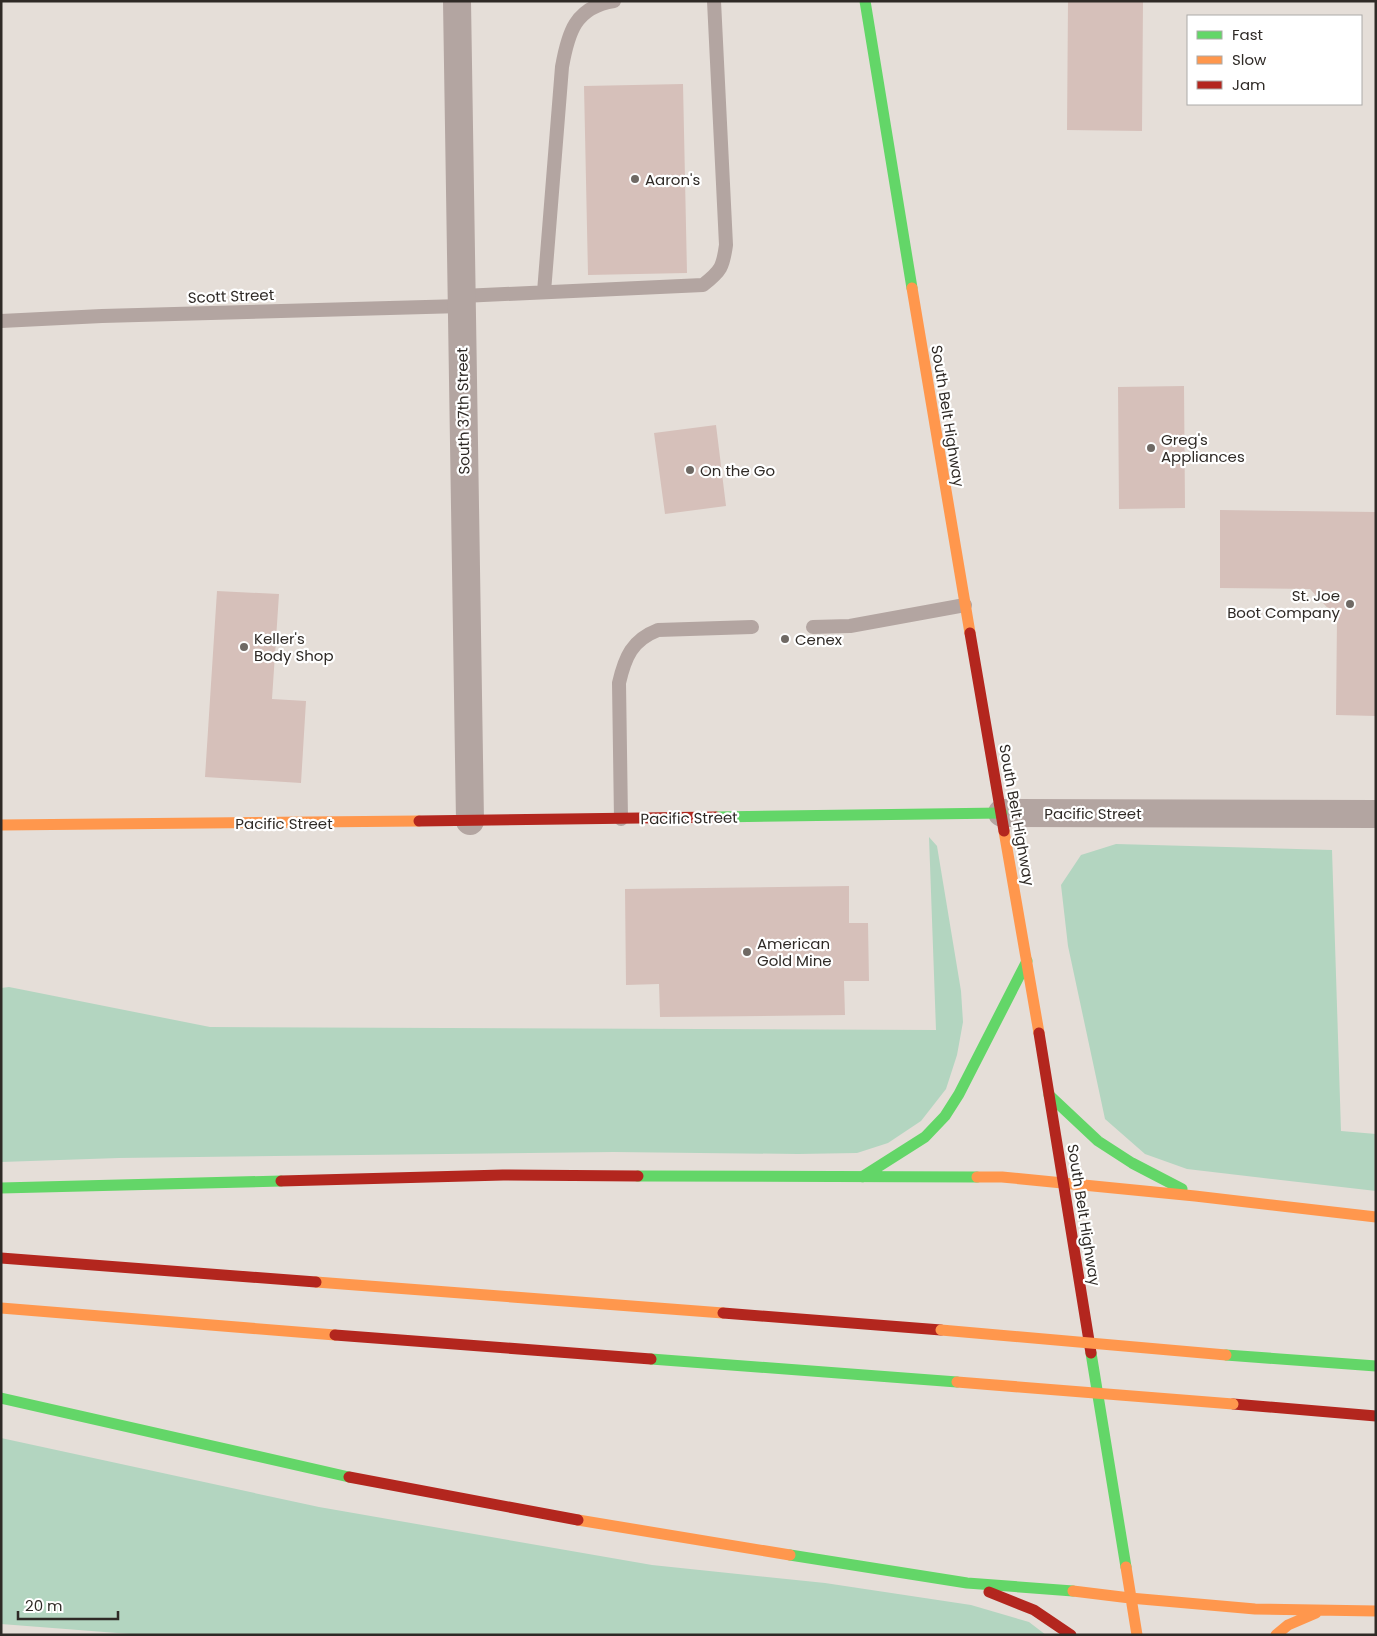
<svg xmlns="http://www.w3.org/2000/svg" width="1377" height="1636" font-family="Poppins,sans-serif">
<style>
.green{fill:#b3d5c0}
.building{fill:#d6c0ba}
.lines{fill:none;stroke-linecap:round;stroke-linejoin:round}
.lane{stroke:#b3a5a1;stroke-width:14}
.street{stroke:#b3a5a1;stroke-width:28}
.fast{stroke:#63d668;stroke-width:11}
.slow{stroke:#ff974d;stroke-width:11}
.jam{stroke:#b3261e;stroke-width:11}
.slow-bridge{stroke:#ff974d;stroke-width:11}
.poi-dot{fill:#6f6964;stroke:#fff;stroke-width:2}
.labels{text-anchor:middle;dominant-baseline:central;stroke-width:4.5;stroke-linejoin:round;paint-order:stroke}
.poi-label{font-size:15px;fill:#2f2a26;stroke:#fff;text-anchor:start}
.street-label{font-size:15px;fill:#2f2a26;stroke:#fff}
</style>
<rect width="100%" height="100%" fill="#e5ded8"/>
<!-- green -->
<path class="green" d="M 929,837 L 937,846 L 961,991 L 963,1022 L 957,1055 L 946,1089 L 921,1121 L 888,1143 L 857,1153 L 798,1154 L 614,1152 L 119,1158 L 1,1162 L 1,988 L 9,987 L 210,1027 L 936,1030 Z
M 1116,844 L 1332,850 L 1341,1131 L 1376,1134 L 1376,1191 L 1187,1169 L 1145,1154 L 1105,1119 L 1068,946 L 1061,885 L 1081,855 Z
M 1,1438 L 319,1507 L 652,1565 L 825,1583 L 971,1605 L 1029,1622 L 1046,1635 L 143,1635 L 1,1624 Z"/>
<!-- building -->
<path class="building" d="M 1068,1 L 1143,1 L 1142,131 L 1067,130 Z
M 683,84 L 687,273 L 588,275 L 584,86 Z
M 1184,386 L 1185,508 L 1119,509 L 1118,387 Z
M 716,425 L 726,506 L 665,514 L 654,433 Z
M 1220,510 L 1376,512 L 1376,716 L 1336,715 L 1337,618 L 1310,589 L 1220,588 Z
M 217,591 L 279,594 L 272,699 L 306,701 L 301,783 L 205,777 Z
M 849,886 L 849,923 L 868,923 L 869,981 L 844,981 L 845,1015 L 660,1017 L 659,984 L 626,985 L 625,889 Z"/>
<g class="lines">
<!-- lane -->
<path class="lane" d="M 544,292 L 562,67 C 568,33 575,7 614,1
M 462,296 L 703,285 C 721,271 723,267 726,245 L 714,1
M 1,321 L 102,316 L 462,306
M 813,627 L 850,626 L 965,605
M 621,819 L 619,683 C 625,657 632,640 658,630 L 752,627"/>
<!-- street -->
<path class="street" d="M 457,1 L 470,821
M 1002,813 L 1376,814"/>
<!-- fast -->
<path class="fast" d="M 865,1 L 912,288
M 716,817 L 1002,813
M 1049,1095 L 1098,1141 L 1132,1163 L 1182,1189
M 638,1176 L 977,1177
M 862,1177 L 925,1137 L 945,1116 L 959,1094 L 1027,961
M 1,1188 L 281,1181
M 1091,1353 L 1126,1567
M 1226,1355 L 1376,1366
M 651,1359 L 957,1382
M 1,1398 L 349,1477
M 790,1555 L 967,1583 L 1073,1591"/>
<!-- slow -->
<path class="slow" d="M 912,288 L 970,633
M 1,825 L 419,821
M 1004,831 L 1039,1033
M 977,1177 L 1002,1177 L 1195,1196 L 1376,1217
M 316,1282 L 723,1313
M 1,1308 L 335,1335
M 578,1520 L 790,1555
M 1126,1567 L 1137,1635
M 1073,1591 L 1130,1598 L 1255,1609 L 1376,1611
M 1276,1635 L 1288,1625 L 1316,1613"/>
<!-- jam -->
<path class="jam" d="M 970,633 L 1004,831
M 419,821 L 716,817
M 1039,1033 L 1091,1353
M 281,1181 L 503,1175 L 638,1176
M 1,1258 L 316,1282
M 723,1313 L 941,1330
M 335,1335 L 651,1359
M 1233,1404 L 1376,1416
M 349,1477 L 578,1520
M 989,1592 L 1034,1610 L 1071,1635"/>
<!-- slow-bridge -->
<path class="slow-bridge" d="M 941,1330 L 1226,1355
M 957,1382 L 1233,1404"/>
</g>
<!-- markers -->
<g class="poi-dot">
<circle cx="635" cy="179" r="5"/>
<circle cx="1151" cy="448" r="5"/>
<circle cx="690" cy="470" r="5"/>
<circle cx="1350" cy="604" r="5"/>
<circle cx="785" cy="639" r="5"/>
<circle cx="244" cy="647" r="5"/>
<circle cx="747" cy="952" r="5"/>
</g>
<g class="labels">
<!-- poi labels -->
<g class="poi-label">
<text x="645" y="179">Aaron's</text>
<text x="1161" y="439">Greg's<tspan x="1161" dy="17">Appliances</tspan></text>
<text x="700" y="470">On the Go</text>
<text x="1340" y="595" text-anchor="end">St. Joe<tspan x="1340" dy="17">Boot Company</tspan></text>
<text x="254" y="638">Keller's<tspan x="254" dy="17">Body Shop</tspan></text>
<text x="795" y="639">Cenex</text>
<text x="757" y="943">American<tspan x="757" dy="17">Gold Mine</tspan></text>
</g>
<!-- street labels -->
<g class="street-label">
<text transform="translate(231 296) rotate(-2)">Scott Street</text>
<text transform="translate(463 411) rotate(-91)">South 37th Street</text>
<text transform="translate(948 416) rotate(81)">South Belt Highway</text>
<text x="1093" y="813">Pacific Street</text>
<text transform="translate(1017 815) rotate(80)">South Belt Highway</text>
<text transform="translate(689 818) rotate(-1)">Pacific Street</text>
<text x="284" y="823">Pacific Street</text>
<text transform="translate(1084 1215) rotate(81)">South Belt Highway</text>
</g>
</g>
<!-- border -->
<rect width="1377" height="1636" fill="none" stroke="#2f2a26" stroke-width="5"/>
<!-- legend -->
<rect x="1187" y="15" width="175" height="90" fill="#ffffff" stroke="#acaaa8"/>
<rect x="1197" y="31" width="25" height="8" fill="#63d668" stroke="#acaaa8"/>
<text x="1232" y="40" font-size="15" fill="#2f2a26">Fast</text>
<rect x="1197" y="56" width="25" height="8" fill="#ff974d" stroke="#acaaa8"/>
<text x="1232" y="65" font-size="15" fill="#2f2a26">Slow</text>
<rect x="1197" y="81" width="25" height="8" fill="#b3261e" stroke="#acaaa8"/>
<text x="1232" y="90" font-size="15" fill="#2f2a26">Jam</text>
<!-- scale -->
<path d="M18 1611v8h100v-8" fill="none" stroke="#2f2a26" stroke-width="2.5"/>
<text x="25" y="1611" font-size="15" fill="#2f2a26" stroke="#ffffff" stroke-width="4" paint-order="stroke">20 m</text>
</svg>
